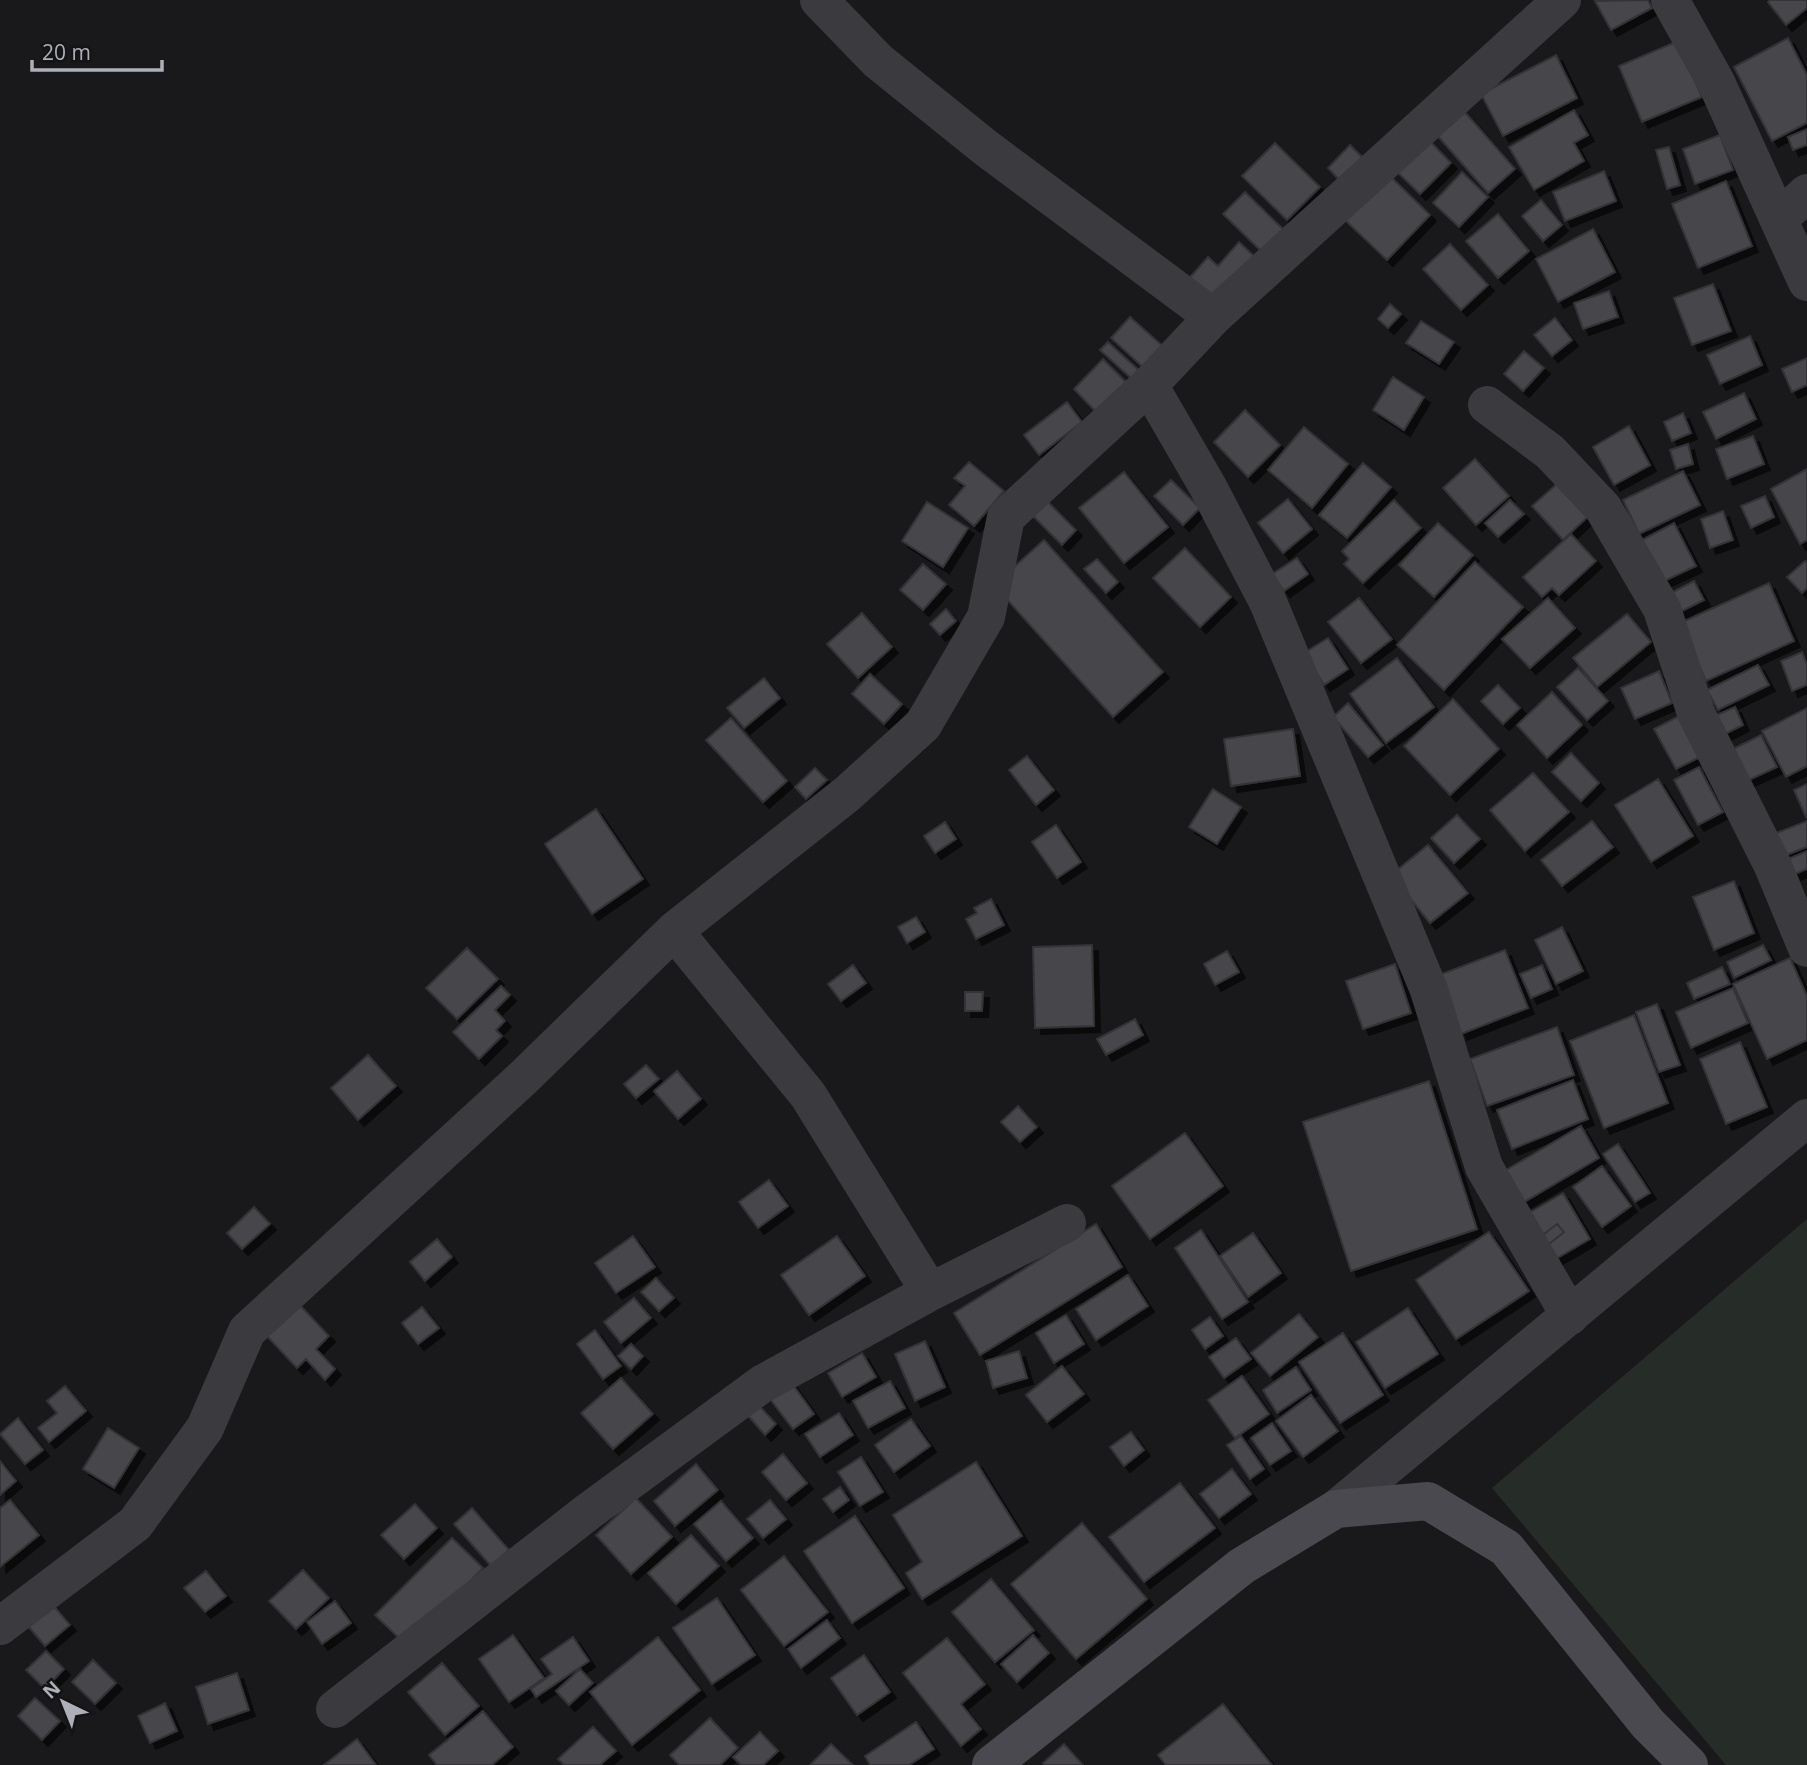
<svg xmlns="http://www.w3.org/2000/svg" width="1807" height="1765" font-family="'Open Sans',sans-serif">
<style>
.green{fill:#262c27}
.building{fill:#47464b;stroke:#343337;stroke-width:2;filter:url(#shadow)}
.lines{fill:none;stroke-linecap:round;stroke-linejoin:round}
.street{stroke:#3b3b3f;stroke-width:38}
.secondary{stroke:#49494f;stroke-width:38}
</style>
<defs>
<filter id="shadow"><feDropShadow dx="6" dy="6" stdDeviation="0" flood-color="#0009"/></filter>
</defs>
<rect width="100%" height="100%" fill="#19191b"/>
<!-- green -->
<path class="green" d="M 1807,1219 L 1807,1765 L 1726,1765 L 1492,1488 Z"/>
<!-- building -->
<path class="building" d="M 1648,0 L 1652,8 L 1611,30 L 1595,1 Z
M 1770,0 L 1807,0 L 1807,8 L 1786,25 L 1768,2 Z
M 1788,38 L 1807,75 L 1807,123 L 1772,141 L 1734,67 Z
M 1678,41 L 1702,97 L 1642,122 L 1619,66 Z
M 1556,55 L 1577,98 L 1503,136 L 1481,94 Z
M 1456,102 L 1515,169 L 1488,193 L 1428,125 Z
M 1574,110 L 1588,135 L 1574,143 L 1584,161 L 1534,190 L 1509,147 Z
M 1807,129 L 1807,145 L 1793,150 L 1788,137 Z
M 1720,135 L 1733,170 L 1695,184 L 1683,149 Z
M 1425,136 L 1451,163 L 1420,194 L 1392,167 Z
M 1275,143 L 1320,187 L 1287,220 L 1242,176 Z
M 1350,145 L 1367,162 L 1344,185 L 1328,168 Z
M 1669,147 L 1680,185 L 1667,189 L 1656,150 Z
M 1604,171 L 1616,201 L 1565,221 L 1553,192 Z
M 1462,172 L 1488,197 L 1459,227 L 1433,203 Z
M 1389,175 L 1430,215 L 1387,260 L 1345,220 Z
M 1726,181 L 1752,246 L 1698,268 L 1672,204 Z
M 1245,192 L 1284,230 L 1262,252 L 1223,214 Z
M 1541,200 L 1562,225 L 1543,241 L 1522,216 Z
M 1498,214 L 1529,251 L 1498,278 L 1466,241 Z
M 1593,229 L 1615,272 L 1558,302 L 1536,259 Z
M 1239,242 L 1254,256 L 1209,306 L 1184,284 L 1208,257 L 1218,266 Z
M 1450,244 L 1488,285 L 1461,310 L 1423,269 Z
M 1713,284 L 1731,331 L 1692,345 L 1674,298 Z
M 1609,291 L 1618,317 L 1583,329 L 1574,303 Z
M 1390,304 L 1401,314 L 1388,328 L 1378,319 Z
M 1130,317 L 1165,348 L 1146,370 L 1111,338 Z
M 1555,318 L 1572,340 L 1552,356 L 1534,335 Z
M 1421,321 L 1454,342 L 1439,364 L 1406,343 Z
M 1750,336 L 1762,365 L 1720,384 L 1707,355 Z
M 1108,342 L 1142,373 L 1134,381 L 1100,350 Z
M 1524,351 L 1544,368 L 1523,391 L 1504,374 Z
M 1807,358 L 1807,385 L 1792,392 L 1782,369 Z
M 1103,359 L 1127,383 L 1096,412 L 1074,389 Z
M 1393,377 L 1424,397 L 1404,430 L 1373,410 Z
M 1744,393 L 1756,419 L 1716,439 L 1703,412 Z
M 1067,402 L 1082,422 L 1039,455 L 1024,435 Z
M 1245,410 L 1280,445 L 1248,477 L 1214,442 Z
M 1683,413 L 1691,433 L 1672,441 L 1664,422 Z
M 1629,426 L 1650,465 L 1614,485 L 1593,447 Z
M 1304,427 L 1348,464 L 1312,508 L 1268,470 Z
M 1753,436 L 1764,464 L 1727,479 L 1716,449 Z
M 1688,444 L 1693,464 L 1676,469 L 1670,450 Z
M 1475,459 L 1509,496 L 1476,525 L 1443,488 Z
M 969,462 L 1004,491 L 974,526 L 949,505 L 965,486 L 954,478 Z
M 1363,463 L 1391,487 L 1347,538 L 1319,515 Z
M 1807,469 L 1807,540 L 1800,544 L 1771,489 Z
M 1683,471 L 1700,505 L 1639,534 L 1623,500 Z
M 1124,472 L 1168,527 L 1124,563 L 1079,508 Z
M 1567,475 L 1596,509 L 1563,540 L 1532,506 Z
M 1171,480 L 1200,508 L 1183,525 L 1154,496 Z
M 1040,494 L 1076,530 L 1062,545 L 1025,508 Z
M 1765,496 L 1774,517 L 1751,528 L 1741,506 Z
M 1288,499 L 1312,529 L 1283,553 L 1258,523 Z
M 1394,500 L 1421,528 L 1363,583 L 1344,564 L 1349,559 L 1342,551 Z
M 1510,500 L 1524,514 L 1498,537 L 1485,523 Z
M 927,502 L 968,528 L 943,567 L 902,541 Z
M 1723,511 L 1733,540 L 1710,548 L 1701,519 Z
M 1438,523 L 1473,555 L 1434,597 L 1399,565 Z
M 1674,523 L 1696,566 L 1662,582 L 1642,540 Z
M 1571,534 L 1596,561 L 1559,595 L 1552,588 L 1542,597 L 1523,577 Z
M 1044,540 L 1163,672 L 1113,717 L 994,585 Z
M 1185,548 L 1231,597 L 1200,627 L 1153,578 Z
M 1297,558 L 1308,574 L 1284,591 L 1272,574 Z
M 1097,559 L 1118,582 L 1106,593 L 1084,569 Z
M 1805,561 L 1807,563 L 1807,588 L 1802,593 L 1787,577 Z
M 1475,562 L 1523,607 L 1444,690 L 1397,645 Z
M 923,564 L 946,584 L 923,610 L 900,590 Z
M 1694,581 L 1704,600 L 1678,613 L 1669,594 Z
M 1769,583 L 1794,641 L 1706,681 L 1680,623 Z
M 1359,598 L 1392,639 L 1361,663 L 1328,622 Z
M 1548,598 L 1575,628 L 1530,668 L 1502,639 Z
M 946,609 L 956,621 L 940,635 L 930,624 Z
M 862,613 L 892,647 L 858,678 L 827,644 Z
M 1627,614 L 1651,642 L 1597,687 L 1573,658 Z
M 1328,638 L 1348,669 L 1324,685 L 1304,653 Z
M 1802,652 L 1807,664 L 1807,685 L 1792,691 L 1781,661 Z
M 1397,658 L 1434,707 L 1386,743 L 1350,694 Z
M 1758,665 L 1769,685 L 1718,710 L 1707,690 Z
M 1578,668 L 1608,701 L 1587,720 L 1557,687 Z
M 1659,671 L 1672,703 L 1635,719 L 1621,688 Z
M 870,674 L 902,704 L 884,724 L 852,694 Z
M 764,678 L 780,698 L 744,728 L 727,708 Z
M 1498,685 L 1520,708 L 1503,724 L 1481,701 Z
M 1552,692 L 1582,725 L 1547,758 L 1517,725 Z
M 1453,699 L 1499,749 L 1450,795 L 1404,746 Z
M 1348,703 L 1383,745 L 1368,757 L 1333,717 Z
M 1735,707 L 1743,725 L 1719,737 L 1710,718 Z
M 1807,708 L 1807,766 L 1786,777 L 1762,731 Z
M 1681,715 L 1702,756 L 1676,769 L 1654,729 Z
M 731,718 L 787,781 L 763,802 L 706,740 Z
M 1293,729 L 1300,776 L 1231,786 L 1224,739 Z
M 1761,735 L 1777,767 L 1749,780 L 1733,749 Z
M 1571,753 L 1599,783 L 1581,801 L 1552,772 Z
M 1027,756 L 1054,790 L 1036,805 L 1009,770 Z
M 1699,767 L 1723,812 L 1698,825 L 1674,780 Z
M 815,768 L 827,780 L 806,799 L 795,787 Z
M 1533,773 L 1569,812 L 1525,851 L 1490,810 Z
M 1658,779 L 1693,836 L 1651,862 L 1615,805 Z
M 1807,784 L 1807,816 L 1806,817 L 1794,790 Z
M 1213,789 L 1241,807 L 1217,844 L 1189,827 Z
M 596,809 L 643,879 L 592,914 L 545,844 Z
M 1457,815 L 1480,839 L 1454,863 L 1431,838 Z
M 1592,821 L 1613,847 L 1562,886 L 1541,860 Z
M 1807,821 L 1807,847 L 1784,856 L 1774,834 Z
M 945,822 L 956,839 L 935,853 L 924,836 Z
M 1056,825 L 1081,862 L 1057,878 L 1032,842 Z
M 1428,845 L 1468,893 L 1430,923 L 1391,875 Z
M 1807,851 L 1807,869 L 1795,874 L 1788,859 Z
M 1734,881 L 1754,933 L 1714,950 L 1693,897 Z
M 991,899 L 1004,925 L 976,939 L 966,919 L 977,913 L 974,908 Z
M 916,917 L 925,932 L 907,943 L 898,927 Z
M 1562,927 L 1583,971 L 1556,984 L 1535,940 Z
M 1092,945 L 1094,1026 L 1035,1028 L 1033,947 Z
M 1763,945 L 1771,960 L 1734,978 L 1727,962 Z
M 467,948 L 498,979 L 457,1019 L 426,988 Z
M 1505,950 L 1528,1008 L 1461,1034 L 1439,975 Z
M 1227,951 L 1239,972 L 1215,985 L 1204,964 Z
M 1790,958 L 1807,996 L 1807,1040 L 1767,1059 L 1733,984 Z
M 1395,964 L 1411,1013 L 1363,1029 L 1346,981 Z
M 853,965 L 866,983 L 841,1001 L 828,984 Z
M 1542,965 L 1552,989 L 1531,998 L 1520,974 Z
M 1722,967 L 1730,984 L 1694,999 L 1687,983 Z
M 501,986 L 510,995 L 495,1010 L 505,1021 L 496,1030 L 502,1036 L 479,1059 L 453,1032 Z
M 1733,988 L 1748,1023 L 1691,1048 L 1676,1012 Z
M 965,992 L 983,992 L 982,1011 L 965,1011 Z
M 1657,1004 L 1680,1065 L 1659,1072 L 1636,1012 Z
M 1634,1015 L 1668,1103 L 1604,1128 L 1570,1041 Z
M 1135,1019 L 1143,1035 L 1106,1055 L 1097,1039 Z
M 1557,1027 L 1574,1075 L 1487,1106 L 1470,1059 Z
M 1740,1042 L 1767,1107 L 1726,1124 L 1700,1059 Z
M 368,1055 L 396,1086 L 358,1120 L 331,1088 Z
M 646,1065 L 659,1079 L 636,1098 L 624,1084 Z
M 677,1071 L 701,1099 L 678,1119 L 654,1091 Z
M 1573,1080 L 1588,1119 L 1512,1149 L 1497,1110 Z
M 1429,1081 L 1477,1229 L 1351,1271 L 1303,1122 Z
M 1018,1106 L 1037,1127 L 1020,1142 L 1001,1122 Z
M 1581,1126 L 1599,1158 L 1524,1202 L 1506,1170 Z
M 1185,1133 L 1223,1186 L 1150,1239 L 1112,1186 Z
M 1618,1144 L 1650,1193 L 1635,1202 L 1603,1154 Z
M 1602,1166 L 1631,1206 L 1602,1227 L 1573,1187 Z
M 769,1180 L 788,1206 L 758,1228 L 739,1202 Z
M 1563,1193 L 1590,1239 L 1554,1260 L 1527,1214 Z
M 254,1207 L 270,1224 L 242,1249 L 227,1233 Z
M 1096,1224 L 1122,1267 L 980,1355 L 954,1313 Z
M 1557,1224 L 1564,1232 L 1549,1244 L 1543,1235 Z
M 1201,1230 L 1248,1302 L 1222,1319 L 1175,1248 Z
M 1489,1232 L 1529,1291 L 1456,1339 L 1416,1280 Z
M 1253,1233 L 1281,1273 L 1248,1297 L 1220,1256 Z
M 633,1236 L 655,1267 L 616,1293 L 595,1263 Z
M 837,1236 L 865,1276 L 809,1315 L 781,1275 Z
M 437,1239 L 452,1257 L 425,1281 L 410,1262 Z
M 1128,1275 L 1148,1306 L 1096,1340 L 1076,1309 Z
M 656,1278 L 674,1298 L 659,1311 L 641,1292 Z
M 634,1298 L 651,1318 L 621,1343 L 604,1322 Z
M 297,1302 L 329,1336 L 316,1349 L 335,1369 L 325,1380 L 306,1359 L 297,1368 L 264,1333 Z
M 422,1307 L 439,1328 L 418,1344 L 402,1323 Z
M 1408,1308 L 1438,1354 L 1385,1388 L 1356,1342 Z
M 1299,1314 L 1318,1337 L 1270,1376 L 1251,1353 Z
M 1066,1315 L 1084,1344 L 1054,1363 L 1036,1333 Z
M 1210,1317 L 1223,1336 L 1205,1349 L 1192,1330 Z
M 595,1330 L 621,1366 L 603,1379 L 577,1344 Z
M 1343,1333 L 1383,1395 L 1340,1423 L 1299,1362 Z
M 1236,1338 L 1251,1359 L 1224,1378 L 1209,1357 Z
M 925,1341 L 945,1387 L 915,1401 L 895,1354 Z
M 631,1344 L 643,1356 L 631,1369 L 618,1356 Z
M 1019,1351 L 1027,1378 L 993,1388 L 986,1361 Z
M 862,1353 L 876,1377 L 842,1397 L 828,1373 Z
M 1062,1366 L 1084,1394 L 1047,1422 L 1026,1395 Z
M 1296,1367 L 1311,1390 L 1277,1413 L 1263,1390 Z
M 1242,1376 L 1269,1414 L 1235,1438 L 1208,1400 Z
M 621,1378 L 653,1414 L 613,1449 L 581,1413 Z
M 890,1381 L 905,1408 L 868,1428 L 853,1401 Z
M 791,1382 L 814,1414 L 793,1429 L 770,1399 Z
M 65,1386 L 86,1411 L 49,1442 L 38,1428 L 57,1413 L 47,1401 Z
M 1311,1395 L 1338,1431 L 1303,1457 L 1276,1421 Z
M 755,1401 L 776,1424 L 765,1435 L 744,1411 Z
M 839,1413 L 853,1435 L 820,1457 L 805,1434 Z
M 18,1418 L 43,1450 L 25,1464 L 0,1434 Z
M 911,1419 L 930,1446 L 894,1472 L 875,1445 Z
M 1272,1423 L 1291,1451 L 1270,1465 L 1251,1438 Z
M 108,1428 L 139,1448 L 114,1488 L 83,1469 Z
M 1131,1432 L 1144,1450 L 1124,1466 L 1110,1447 Z
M 1241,1436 L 1264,1469 L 1250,1479 L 1227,1445 Z
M 783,1454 L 807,1483 L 786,1500 L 762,1472 Z
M 861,1457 L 883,1492 L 860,1506 L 838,1472 Z
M 0,1461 L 16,1481 L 0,1495 Z
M 976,1462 L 1022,1536 L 922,1599 L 906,1573 L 922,1562 L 893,1515 Z
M 696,1464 L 718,1490 L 675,1526 L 654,1501 Z
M 1232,1469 L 1251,1494 L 1219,1518 L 1200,1494 Z
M 1180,1483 L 1215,1528 L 1144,1582 L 1109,1537 Z
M 840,1487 L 849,1500 L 833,1512 L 823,1499 Z
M 636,1498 L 672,1537 L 631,1574 L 596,1535 Z
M 10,1500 L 39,1535 L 0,1567 L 0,1508 Z
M 770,1500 L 786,1519 L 763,1538 L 747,1519 Z
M 721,1501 L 753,1538 L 726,1561 L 694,1524 Z
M 415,1504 L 437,1528 L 404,1559 L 381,1535 Z
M 472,1508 L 509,1550 L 491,1566 L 454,1524 Z
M 855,1516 L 904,1588 L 852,1623 L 804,1551 Z
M 1082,1523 L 1147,1599 L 1076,1659 L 1011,1584 Z
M 691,1535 L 719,1566 L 676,1604 L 648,1573 Z
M 452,1538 L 483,1568 L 407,1646 L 375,1615 Z
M 784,1556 L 828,1612 L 784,1646 L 741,1590 Z
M 303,1570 L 329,1598 L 296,1629 L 269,1601 Z
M 206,1571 L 226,1596 L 205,1612 L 184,1588 Z
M 991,1579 L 1034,1630 L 995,1662 L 952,1612 Z
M 47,1598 L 70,1625 L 45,1646 L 22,1619 Z
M 717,1598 L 755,1655 L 712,1684 L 673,1628 Z
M 335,1601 L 351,1623 L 322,1644 L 307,1622 Z
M 827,1620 L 840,1638 L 801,1668 L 788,1649 Z
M 513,1635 L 544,1678 L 509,1702 L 479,1659 Z
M 1033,1635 L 1049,1653 L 1017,1682 L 1001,1664 Z
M 573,1637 L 589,1661 L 536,1697 L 531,1689 L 552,1674 L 541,1659 Z
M 658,1637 L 700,1690 L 632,1745 L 590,1692 Z
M 947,1638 L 985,1684 L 961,1704 L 981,1729 L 961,1746 L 903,1673 Z
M 46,1651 L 64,1669 L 45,1689 L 26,1670 Z
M 864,1655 L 890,1692 L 857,1715 L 831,1678 Z
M 93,1660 L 116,1683 L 95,1704 L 72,1682 Z
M 442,1663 L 479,1706 L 445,1735 L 408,1692 Z
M 580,1669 L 593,1683 L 569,1705 L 556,1691 Z
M 237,1673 L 249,1710 L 208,1724 L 196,1687 Z
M 35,1698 L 60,1721 L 42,1740 L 18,1716 Z
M 165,1703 L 177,1731 L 150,1743 L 138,1716 Z
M 1223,1704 L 1272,1765 L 1166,1765 L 1158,1755 Z
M 483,1711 L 513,1747 L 492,1765 L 437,1765 L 429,1755 Z
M 710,1718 L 738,1748 L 720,1765 L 679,1765 L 670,1755 Z
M 916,1722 L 934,1749 L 909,1765 L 870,1765 L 865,1756 Z
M 593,1727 L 616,1751 L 600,1765 L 564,1765 L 558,1759 Z
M 760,1732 L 778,1751 L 763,1765 L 741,1765 L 733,1757 Z
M 357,1739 L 376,1765 L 324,1765 Z
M 831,1744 L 853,1765 L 810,1765 Z
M 1064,1744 L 1083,1765 L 1045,1765 L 1043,1763 Z"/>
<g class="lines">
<!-- street -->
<path class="street" d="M 819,0 L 878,61 L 986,148 L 1213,317
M 1562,0 L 1213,317 L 1149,385 L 1208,487 L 1268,602 L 1429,990 L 1484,1167 L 1570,1316
M 1670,0 L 1716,82 L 1807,282
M 1779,219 L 1807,193
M 1487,405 L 1550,452 L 1603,508 L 1662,609 L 1696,713 L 1773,866 L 1807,948
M 674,931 L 808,1095 L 930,1292 L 1067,1223
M 1336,1509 L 1807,1118
M 0,1626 L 135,1524 L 205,1428 L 247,1331 L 523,1078 L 674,931 L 847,794 L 923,725 L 986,617 L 1006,517 L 1149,385
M 335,1709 L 589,1511 L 762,1384 L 930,1292"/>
<!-- secondary -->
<path class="secondary" d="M 991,1765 L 1242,1566 L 1336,1509 L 1428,1501 L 1506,1548 L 1648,1724 L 1689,1765"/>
</g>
<!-- north arrow -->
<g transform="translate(63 1702) rotate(317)" stroke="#141416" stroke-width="5" paint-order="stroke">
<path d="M0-5L12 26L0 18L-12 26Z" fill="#adafb9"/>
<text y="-10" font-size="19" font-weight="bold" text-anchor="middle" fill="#adafb9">N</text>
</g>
<!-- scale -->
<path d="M32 60v10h130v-10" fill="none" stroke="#adafb9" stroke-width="3.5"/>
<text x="42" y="60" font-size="21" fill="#adafb9" stroke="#141416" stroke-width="5" paint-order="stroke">20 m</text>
</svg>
